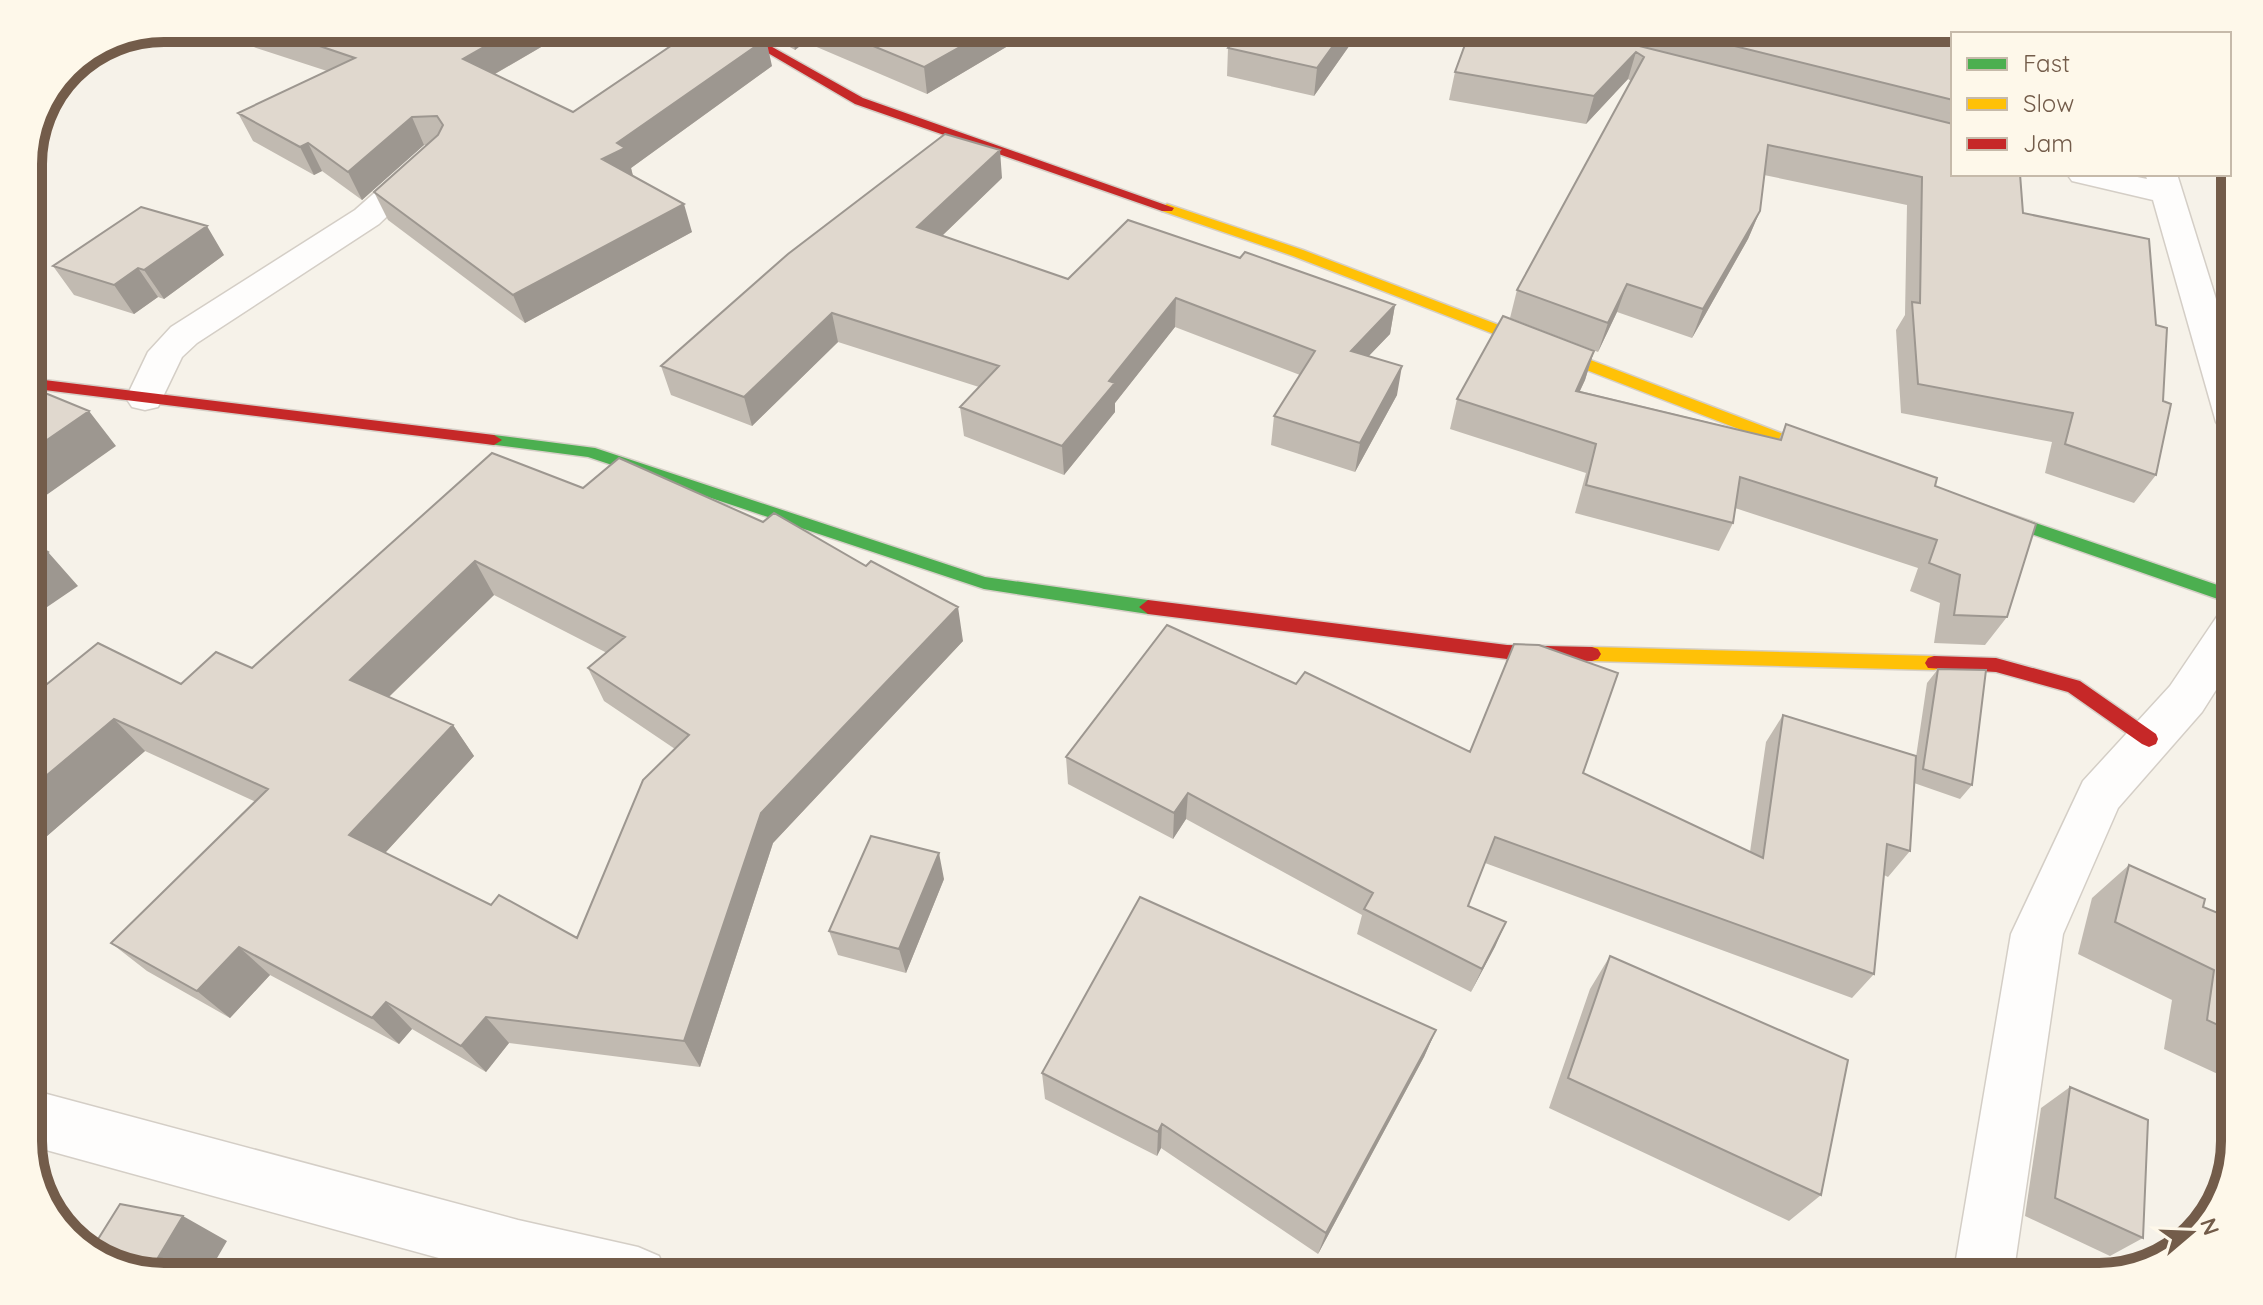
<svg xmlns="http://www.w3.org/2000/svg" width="2263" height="1305" font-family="Quicksand,sans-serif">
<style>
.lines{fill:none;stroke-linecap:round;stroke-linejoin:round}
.street-casing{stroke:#d4cec6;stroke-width:3}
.fast-casing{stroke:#d5cfc7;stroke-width:3}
.slow-casing{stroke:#d5cfc7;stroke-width:3}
.jam-casing{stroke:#d5cfc7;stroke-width:3}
.street{fill:#fefdfc;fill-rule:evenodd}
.fast{fill:#4caf50;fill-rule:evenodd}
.slow{fill:#ffc107;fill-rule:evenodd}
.jam{fill:#c62828;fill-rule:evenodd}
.wall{fill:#c1bab1;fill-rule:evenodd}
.shaded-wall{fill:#9d9790}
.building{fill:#e0d8ce;stroke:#9d9790;stroke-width:2;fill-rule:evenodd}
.rim{fill:none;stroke:#735c4a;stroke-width:10}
</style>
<rect width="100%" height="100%" fill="#f6f2e9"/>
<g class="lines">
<!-- street casing -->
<g class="street-casing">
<path id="street" d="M 2100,28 L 2121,34 L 2099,34 Z
M 424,157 L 435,159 L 440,166 L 379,224 L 197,343 L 182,357 L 158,407 L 145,410 L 132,407 L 126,398 L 148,352 L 171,327 L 355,210 L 413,159 Z
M 2067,174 L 2123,174 L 2147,179 L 2145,174 L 2177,174 L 2235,360 L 2235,435 L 2222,431 L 2216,422 L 2153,200 L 2072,181 Z
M 2235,608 L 2235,660 L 2202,712 L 2118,808 L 2063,934 L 2013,1277 L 1953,1277 L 2011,934 L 2083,781 L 2170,686 L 2220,612 Z
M 28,1089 L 518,1220 L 638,1247 L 659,1256 L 668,1277 L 508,1277 L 28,1145 Z"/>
</g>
<!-- fast casing -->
<g class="fast-casing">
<path id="fast" d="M 494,435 L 595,448 L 985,577 L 1148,600 L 1157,607 L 1148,614 L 984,589 L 588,457 L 488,444 L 486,440 Z
M 1980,504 L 2235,591 L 2235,605 L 1974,514 L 1972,510 Z"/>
</g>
<!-- slow casing -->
<g class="slow-casing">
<path id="slow" d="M 1167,204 L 1303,250 L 1841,456 L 1843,460 L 1841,464 L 1829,464 L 1293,256 L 1162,211 L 1160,208 Z
M 1592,647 L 1934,656 L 1940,658 L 1943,663 L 1940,668 L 1934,670 L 1592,661 L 1586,659 L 1583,654 L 1586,649 Z"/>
</g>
<!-- jam casing -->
<g class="jam-casing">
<path id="jam" d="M 737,35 L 751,35 L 863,98 L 1174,208 L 1172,211 L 1162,211 L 855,104 Z
M 28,378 L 494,435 L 502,440 L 494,445 L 28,388 Z
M 1148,600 L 1507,645 L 1592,647 L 1598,649 L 1601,654 L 1598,659 L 1592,661 L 1507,659 L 1148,614 L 1139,607 Z
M 1934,656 L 1996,658 L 2080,681 L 2156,734 L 2158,739 L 2156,744 L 2149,747 L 2142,744 L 2068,692 L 1996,672 L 1928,668 L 1925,663 L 1928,658 Z"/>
</g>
<!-- street -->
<use href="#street" class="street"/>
<!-- fast -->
<use href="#fast" class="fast"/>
<!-- slow -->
<use href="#slow" class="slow"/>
<!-- jam -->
<use href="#jam" class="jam"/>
</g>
<!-- wall -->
<path class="wall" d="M 2056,28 L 1953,34 L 1953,174 L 2023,213 L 2156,475 L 2134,503 L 2045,473 L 2052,442 L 1901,413 L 1896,330 L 1905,315 L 1907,205 L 1764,175 L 1760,211 L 1748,239 L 1692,338 L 1617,312 L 1598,352 L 1510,318 L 1517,290 L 1631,81 L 1628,79 L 1586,124 L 1449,100 L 1455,72 L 1470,31 Z
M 1241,32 L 1359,32 L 1314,96 L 1227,76 L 1228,48 Z
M 1030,33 L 927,94 L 805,42 L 795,50 L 769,35 Z
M 560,36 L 495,74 L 573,112 L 772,66 L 631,168 L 633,176 L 692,232 L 525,323 L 388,220 L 374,192 L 427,145 L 424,145 L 362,200 L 322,171 L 314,175 L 253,141 L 238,113 L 327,71 L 226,38 Z
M 1002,178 L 942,236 L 1068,279 L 1240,258 L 1395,305 L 1390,334 L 1368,356 L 1397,395 L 1355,472 L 1271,445 L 1274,416 L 1300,375 L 1175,327 L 1115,403 L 1115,412 L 1064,475 L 964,436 L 960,407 L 979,387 L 838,342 L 752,426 L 671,395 L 661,366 Z
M 224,255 L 164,299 L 158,297 L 134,314 L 74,295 L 53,266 Z
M 1594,351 L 1585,380 L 1580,391 L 1779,439 L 1786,424 L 1935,486 L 2007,617 L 1985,645 L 1934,643 L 1940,603 L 1910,591 L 1918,568 L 1735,508 L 1733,523 L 1719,551 L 1575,513 L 1586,473 L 1450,429 L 1457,399 Z
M 492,453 L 963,641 L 773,843 L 700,1067 L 509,1043 L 486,1072 L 412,1029 L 399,1044 L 270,975 L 230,1018 L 147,971 L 111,943 L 256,802 L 145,751 L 39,843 L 28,837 L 28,672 L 47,684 L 181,684 L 252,668 ZM 494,595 L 607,653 L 588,668 L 604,701 L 675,749 L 577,938 L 491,905 L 385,853 L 474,756 L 453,725 L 389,697 Z
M 1938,669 L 1972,785 L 1960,799 L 1914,783 L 1910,851 L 1888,877 L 1884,875 L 1874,974 L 1852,998 L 1485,863 L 1468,906 L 1506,922 L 1471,992 L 1357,934 L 1362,915 L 1186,819 L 1173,839 L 1068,784 L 1066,757 L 1296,684 L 1470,752 L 1583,773 L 1750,852 L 1766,742 L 1783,715 L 1916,757 L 1927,683 Z
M 2129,865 L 2203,907 L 2235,920 L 2235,1082 L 2164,1049 L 2172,1000 L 2078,954 L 2092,898 Z
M 944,879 L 906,973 L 838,955 L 829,931 Z
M 1610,956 L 1821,1195 L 1789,1221 L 1549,1108 L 1590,989 Z
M 1436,1030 L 1424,1057 L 1318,1254 L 1161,1148 L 1157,1156 L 1045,1099 L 1042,1073 Z
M 2070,1087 L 2143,1238 L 2110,1256 L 2025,1216 L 2041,1108 Z"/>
<!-- shaded-wall -->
<path class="shaded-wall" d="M 1343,32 L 1359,32 L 1314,96 L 1317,68 Z
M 1030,33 L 927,94 L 924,67 L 983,34 Z
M 792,35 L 804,35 L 805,42 L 795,50 Z
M 503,36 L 560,36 L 474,86 L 463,59 Z
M 766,39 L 772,66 L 631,168 L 633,176 L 602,159 L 617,143 Z
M 1636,52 L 1628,79 L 1586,124 L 1594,96 Z
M 412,117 L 424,145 L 362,200 L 348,172 Z
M 308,143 L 322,171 L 314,175 L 300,147 Z
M 1000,150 L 1002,178 L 921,256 L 917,227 Z
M 684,204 L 692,232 L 525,323 L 513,295 Z
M 1760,211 L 1748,239 L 1692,338 L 1703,309 Z
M 207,226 L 224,255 L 164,299 L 144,270 Z
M 138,268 L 158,297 L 134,314 L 114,285 Z
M 1627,284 L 1617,312 L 1598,352 L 1608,323 Z
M 1176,298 L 1175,327 L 1115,403 L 1115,412 L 1064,475 L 1062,446 L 1109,381 Z
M 1395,305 L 1390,334 L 1346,380 L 1351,351 Z
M 832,313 L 838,342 L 752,426 L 744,397 Z
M 1594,351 L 1585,380 L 1566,420 L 1576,391 Z
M 1402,366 L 1397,395 L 1355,472 L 1360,443 Z
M 89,411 L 116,446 L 28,508 L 28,453 Z
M 48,552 L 78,586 L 28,620 L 28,565 Z
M 475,561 L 494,595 L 373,712 L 350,680 Z
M 958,607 L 963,641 L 773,843 L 700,1067 L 684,1041 L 761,813 Z
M 114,719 L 145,751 L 39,843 L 28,834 L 28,791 Z
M 453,725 L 474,756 L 374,865 L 349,835 Z
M 1188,793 L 1186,819 L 1173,839 L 1174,813 Z
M 939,853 L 944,879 L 906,973 L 899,949 Z
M 1506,922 L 1495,947 L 1471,992 L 1482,969 Z
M 239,947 L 270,975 L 230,1018 L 197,991 Z
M 386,1002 L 412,1029 L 399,1044 L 372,1018 Z
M 486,1017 L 509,1043 L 486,1072 L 461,1046 Z
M 1436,1030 L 1424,1057 L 1318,1254 L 1326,1233 Z
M 1162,1124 L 1161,1148 L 1157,1156 L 1158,1132 Z
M 183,1216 L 227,1241 L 206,1277 L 174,1277 L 153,1266 Z"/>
<!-- building -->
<path class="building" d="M 2056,28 L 2055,34 L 1953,34 L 1953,100 L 1670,30 Z
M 1470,31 L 1579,31 L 1953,124 L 1953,174 L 2020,174 L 2023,213 L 2149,239 L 2156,325 L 2167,328 L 2163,401 L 2171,404 L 2156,475 L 2065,444 L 2073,413 L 1918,384 L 1912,302 L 1920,303 L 1922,177 L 1768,145 L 1760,211 L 1703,309 L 1627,284 L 1608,323 L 1517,290 L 1644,57 L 1636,52 L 1594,96 L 1455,72 Z
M 1241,32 L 1343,32 L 1317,68 L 1228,48 Z
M 844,34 L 983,34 L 924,67 Z
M 687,35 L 759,35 L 766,39 L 617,143 L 625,148 L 602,159 L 684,204 L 513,295 L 374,192 L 438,135 L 443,125 L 437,116 L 412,117 L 348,172 L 308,143 L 300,147 L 238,113 L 355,58 L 293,37 L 503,36 L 463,59 L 573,112 Z
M 945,134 L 1000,150 L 917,227 L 1068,279 L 1128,220 L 1240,258 L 1245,252 L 1395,305 L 1351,351 L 1402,366 L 1360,443 L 1274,416 L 1315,351 L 1176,298 L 1109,381 L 1115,383 L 1062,446 L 960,407 L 999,366 L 832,313 L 744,397 L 661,366 L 788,254 Z
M 141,207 L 207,226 L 144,270 L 138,268 L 114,285 L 53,266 Z
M 1503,316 L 1594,351 L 1576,391 L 1781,440 L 1786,424 L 1937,478 L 1935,486 L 2036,524 L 2007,617 L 1954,615 L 1960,575 L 1929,563 L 1937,540 L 1740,477 L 1733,523 L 1586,485 L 1596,444 L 1457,399 Z
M 28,386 L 89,411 L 28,453 Z
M 492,453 L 583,488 L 619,458 L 763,522 L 774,513 L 866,566 L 871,561 L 958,607 L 761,813 L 684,1041 L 486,1017 L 461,1046 L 386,1002 L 372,1018 L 239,947 L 197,991 L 111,943 L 268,789 L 114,719 L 28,791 L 28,672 L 47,684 L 98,643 L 181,684 L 216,652 L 252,668 ZM 475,561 L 625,637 L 588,668 L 689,735 L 643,780 L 577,938 L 499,895 L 491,905 L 349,835 L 453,725 L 350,680 Z
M 28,540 L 48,552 L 28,565 Z
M 1167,625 L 1296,684 L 1305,672 L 1470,752 L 1514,644 L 1539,645 L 1618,673 L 1583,773 L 1763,858 L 1783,715 L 1916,756 L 1910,851 L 1887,844 L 1874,974 L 1495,837 L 1468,906 L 1506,922 L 1482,969 L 1364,909 L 1373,893 L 1188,793 L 1174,813 L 1066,757 Z
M 1938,669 L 1986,670 L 1972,785 L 1923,769 Z
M 871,836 L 939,853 L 899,949 L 829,931 Z
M 2129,865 L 2205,899 L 2203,907 L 2235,920 L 2235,1033 L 2207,1020 L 2214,970 L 2115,922 Z
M 1140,897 L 1436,1030 L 1326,1233 L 1162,1124 L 1158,1132 L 1042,1073 Z
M 1610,956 L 1848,1060 L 1821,1195 L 1568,1078 Z
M 2070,1087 L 2148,1120 L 2143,1238 L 2055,1198 Z
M 120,1204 L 183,1216 L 153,1266 L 200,1277 L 164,1277 L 96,1259 L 90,1252 Z"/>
<!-- crop -->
<path d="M0 0H2263V1305H0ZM164 42H2099A122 122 0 0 1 2221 164V1141A122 122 0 0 1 2099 1263H164A122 122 0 0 1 42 1141V164A122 122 0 0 1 164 42Z" fill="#fef8ea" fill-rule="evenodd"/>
<path class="rim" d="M164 42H2099A122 122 0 0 1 2221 164V1141A122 122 0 0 1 2099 1263H164A122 122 0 0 1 42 1141V164A122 122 0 0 1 164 42Z"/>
<!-- legend -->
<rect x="1951" y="32" width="280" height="144" fill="#fef8ea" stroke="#c6baaa" stroke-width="2"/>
<rect x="1967" y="58" width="40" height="12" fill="#4caf50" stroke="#c6baaa" stroke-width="2"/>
<text x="2023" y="72" font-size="24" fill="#735c4a">Fast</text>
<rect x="1967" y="98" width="40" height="12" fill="#ffc107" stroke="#c6baaa" stroke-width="2"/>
<text x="2023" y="112" font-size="24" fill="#735c4a">Slow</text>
<rect x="1967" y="138" width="40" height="12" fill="#c62828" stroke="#c6baaa" stroke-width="2"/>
<text x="2023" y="152" font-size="24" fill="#735c4a">Jam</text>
<!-- north arrow -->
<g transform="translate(2191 1233) rotate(71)" stroke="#fef8ea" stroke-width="6" paint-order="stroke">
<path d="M0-6L14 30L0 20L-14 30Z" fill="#735c4a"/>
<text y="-12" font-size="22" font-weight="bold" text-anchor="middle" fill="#735c4a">N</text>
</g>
</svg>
